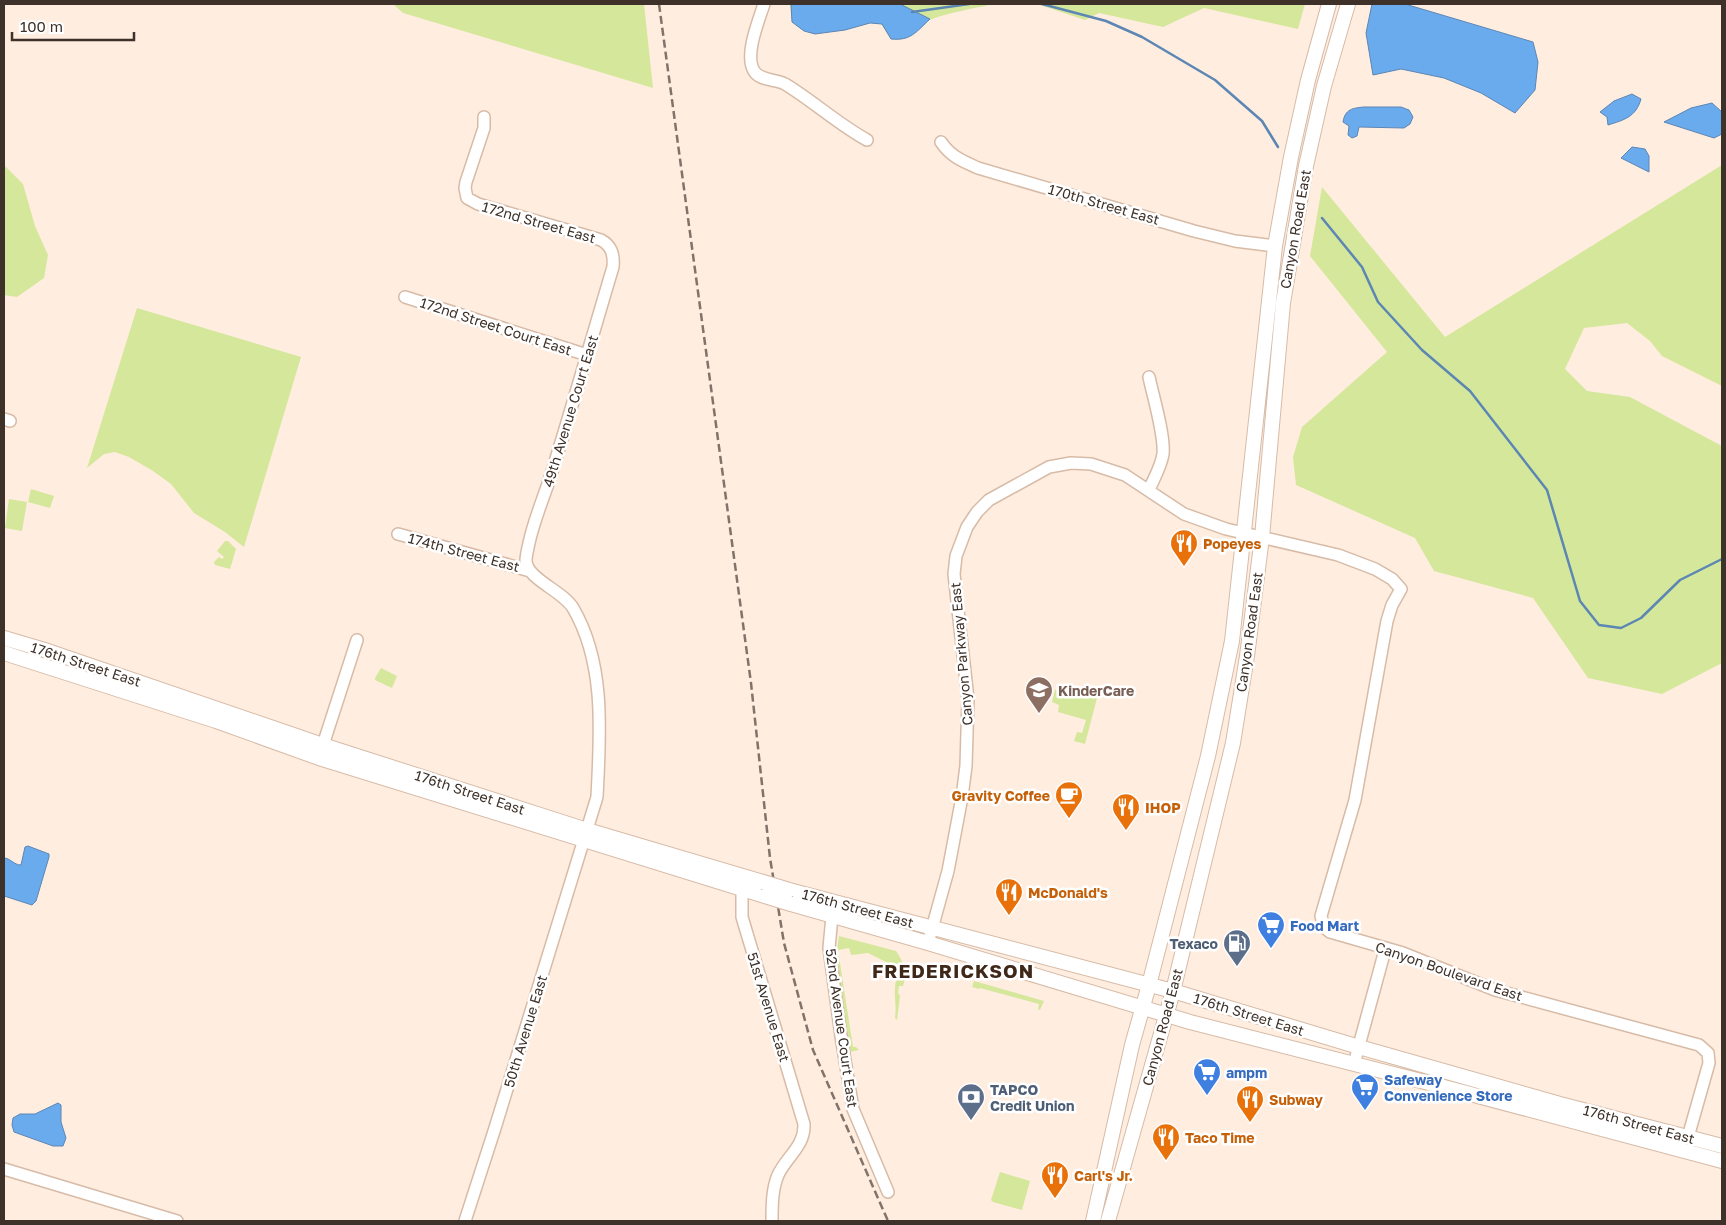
<svg xmlns="http://www.w3.org/2000/svg" width="1726" height="1225" font-family="'Golos Text',sans-serif">
<style>
.green{fill:#d5e79b}
.water{fill:#6aabee;stroke:#5c86b3}
.lines{fill:none;stroke-linecap:round;stroke-linejoin:round}
.stream{stroke:#5c86b3;stroke-width:2.5}
.minor-casing{stroke:#d7bba6;stroke-width:14}
.major-casing{stroke:#d7bba6;stroke-width:16}
.minor{stroke:#fff;stroke-width:11}
.major{stroke:#fff;stroke-width:14}
.rail{stroke:#81736a;stroke-width:2.5;stroke-dasharray:8 4;stroke-linecap:butt}
.major-bridge-casing{stroke:#d7bba6;stroke-width:16;stroke-linecap:butt}
.major-bridge{stroke:#fff;stroke-width:14}
.labels{text-anchor:middle;dominant-baseline:central;stroke-width:5;stroke-linejoin:round;paint-order:stroke}
.street-label{font-size:14px;fill:#3d3129;stroke:#fff}
.food-label{font-size:14px;font-weight:bold;fill:#c56008;stroke:#fff;text-anchor:start}
.education-label{font-size:14px;font-weight:bold;fill:#785e54;stroke:#fff;text-anchor:start}
.shop-label{font-size:14px;font-weight:bold;fill:#366cbe;stroke:#fff;text-anchor:start}
.service-label{font-size:14px;font-weight:bold;fill:#4e5e75;stroke:#fff;text-anchor:end}
.district-label{font-size:19px;font-weight:bold;letter-spacing:1px;fill:#3f2817;stroke:#fff}
</style>
<rect width="100%" height="100%" fill="#ffede0"/>
<!-- green -->
<path class="green" d="M 393,4 L 644,4 L 653,88 L 403,13 Z
M 790,4 L 994,4 C 981,7 937,15 928,21 C 913,31 913,41 891,39 L 881,24 L 870,23 L 845,30 L 815,34 L 804,31 L 792,22 Z
M 1037,4 L 1305,4 L 1298,29 L 1204,8 L 1163,27 L 1099,13 L 1085,20 Z
M 4,165 L 23,184 L 35,226 L 48,255 L 44,278 L 17,297 L 4,295 Z
M 1722,165 L 1722,386 L 1662,356 L 1650,341 L 1627,323 L 1584,328 L 1565,369 L 1587,391 L 1630,397 L 1722,446 L 1722,663 L 1662,694 L 1588,678 L 1533,598 L 1434,571 L 1415,538 L 1296,485 L 1293,457 L 1302,427 L 1387,352 L 1310,256 L 1322,187 L 1445,337 Z
M 137,308 L 301,357 L 244,547 L 225,532 L 194,513 L 171,484 L 153,471 L 129,457 L 115,452 L 104,454 L 87,468 Z
M 31,489 L 54,496 L 50,508 L 28,502 Z
M 9,499 L 27,502 L 22,531 L 5,528 Z
M 225,541 L 228,541 L 236,549 L 230,569 L 215,565 L 214,562 L 219,557 L 222,559 L 224,557 L 217,551 Z
M 381,668 L 397,676 L 392,688 L 375,680 L 375,678 Z
M 1059,689 L 1097,698 L 1085,744 L 1074,741 L 1077,732 L 1082,733 L 1086,720 L 1058,712 L 1059,705 L 1052,702 L 1055,690 Z
M 839,936 L 896,951 C 904,962 907,974 903,986 L 899,986 L 898,993 L 900,996 L 897,1020 L 895,1018 C 897,1006 893,992 896,981 L 901,978 L 899,964 L 892,965 L 868,953 L 851,955 L 849,948 L 838,950 L 853,1047 L 856,1047 L 859,1050 L 850,1052 L 835,952 L 837,950 Z
M 974,981 L 1044,1001 L 1040,1010 L 1038,1009 L 1039,1004 L 980,988 L 979,989 L 972,987 Z
M 1000,1172 L 1030,1181 L 1022,1210 L 993,1202 L 991,1200 Z"/>
<!-- water -->
<path class="water" d="M 791,4 L 900,4 L 930,19 C 916,32 911,41 891,39 L 882,24 L 870,23 L 845,30 L 815,34 L 804,31 L 792,22 Z
M 1372,4 L 1405,4 L 1533,42 L 1538,62 L 1535,90 L 1515,113 L 1481,93 L 1444,78 L 1401,69 L 1373,75 L 1366,33 Z
M 1632,94 L 1641,99 C 1636,117 1624,120 1608,125 L 1607,117 L 1600,112 L 1614,101 Z
M 1712,103 L 1722,112 L 1722,134 L 1714,138 L 1664,122 L 1691,108 Z
M 1364,107 L 1401,107 L 1409,110 L 1413,117 L 1410,124 L 1404,128 L 1359,127 L 1357,136 L 1352,138 L 1348,135 L 1349,126 L 1343,122 C 1345,109 1353,108 1364,107 Z
M 1632,147 L 1645,149 L 1649,156 L 1649,172 L 1621,158 Z
M 28,846 L 49,854 L 49,857 L 36,901 L 32,905 L 4,896 L 4,858 C 10,858 14,865 21,865 L 25,847 Z
M 58,1103 L 61,1105 L 61,1122 L 66,1138 L 63,1146 L 53,1146 L 14,1132 L 12,1125 L 13,1118 L 20,1114 L 35,1114 Z"/>
<g class="lines">
<!-- stream -->
<path class="stream" d="M 1042,4 L 1106,21 L 1142,37 L 1215,80 L 1262,121 L 1278,147
M 912,12 L 969,4
M 1322,218 L 1362,267 L 1378,302 L 1422,350 L 1470,391 L 1547,490 L 1580,601 L 1599,625 L 1621,628 L 1641,618 L 1680,580 L 1722,559"/>
<!-- minor casing -->
<g class="minor-casing">
<path id="minor" d="M 764,4 C 759,20 744,55 754,71 C 760,81 776,79 785,84 C 813,101 838,124 867,140
M 941,142 C 951,157 963,161 978,168 L 1194,231 L 1235,241 L 1275,246
M 405,297 L 587,355
M 4,419 L 10,421
M 1149,490 C 1154,478 1161,467 1163,454 C 1165,436 1153,396 1149,377
M 398,534 L 530,571
M 323,745 L 357,640
M 742,889 L 742,917 L 804,1124 C 805,1146 787,1156 778,1175 C 772,1189 772,1206 772,1221
M 832,916 L 829,948 L 841,1036 L 853,1109 L 888,1192
M 928,943 L 948,871 L 962,797 L 966,766 L 968,699 L 954,574 L 956,556 L 967,527 L 977,512 L 989,500 L 1049,467 L 1071,463 L 1091,464 L 1125,475 L 1184,514 L 1226,529 L 1338,555 L 1375,569 L 1392,579 L 1401,589 L 1392,605 L 1387,621 L 1355,800 L 1321,916 L 1324,927 L 1330,932 L 1403,953 L 1495,990 L 1699,1045 L 1708,1053 L 1709,1063 L 1688,1137
M 1354,1064 L 1385,950
M 4,1169 L 177,1221
M 465,1221 L 495,1128 L 597,797 C 600,735 606,664 573,608 C 563,591 527,579 526,561 C 526,555 528,548 529,543 C 534,520 543,499 550,478 C 572,408 592,337 613,267 C 614,255 612,246 601,240 L 478,204 L 467,198 L 465,188 L 466,182 L 484,128 L 484,117"/>
</g>
<!-- major casing -->
<g class="major-casing">
<path id="major" d="M 4,638 L 48,651 L 323,745 L 587,830 L 763,882
M 4,653 L 216,721 L 319,758 L 765,896
M 789,890 L 1173,991 L 1359,1047 L 1560,1104 L 1722,1146
M 791,904 L 928,943 L 1190,1022 L 1425,1082 L 1722,1161
M 1093,1221 L 1132,1045 L 1149,985 L 1208,756 L 1232,641 L 1275,246 L 1291,157 L 1308,80 L 1329,4
M 1108,1221 L 1173,991 L 1233,743 L 1247,656 L 1262,537 L 1283,303 L 1306,166 L 1324,86 L 1348,4"/>
</g>
<!-- minor -->
<use href="#minor" class="minor"/>
<!-- major -->
<use href="#major" class="major"/>
<!-- rail -->
<path class="rail" d="M 659,4 L 751,683 L 770,858 L 784,943 L 813,1050 L 888,1221"/>
<!-- major-bridge casing -->
<g class="major-bridge-casing">
<path id="major-bridge" d="M 763,882 L 789,890
M 765,896 L 791,904"/>
</g>
<!-- major-bridge -->
<use href="#major-bridge" class="major-bridge"/>
</g>
<!-- icons -->
<defs>
<g id="restaurant-pin" transform="scale(1.4375)"><path d="M0 17L-7.5 6A9.5 9.5 0 1 1 7.5 6Z" fill="#e8710a" stroke="#fff"/><path d="M-5-6h1v4h1v-4h1v4h1v-4h1v5L-1.5 .5V6h-2V.5L-5-1ZM5-6V6H3V1.5H1.5Q1.5-4 5-6Z" fill="#fff"/></g>
<g id="school-pin" transform="scale(1.4375)"><path d="M0 17L-7.5 6A9.5 9.5 0 1 1 7.5 6Z" fill="#8d6e63" stroke="#fff"/><path d="M0-5L7-2L0 1L-7-2ZM-4 1L0 2.5L4 1V4Q0 6-4 4Z" fill="#fff"/></g>
<g id="cafe-pin" transform="scale(1.4375)"><path d="M0 17L-7.5 6A9.5 9.5 0 1 1 7.5 6Z" fill="#e8710a" stroke="#fff"/><path d="M-5.5-4.5H6V0H3Q3 3.5 0 3.5H-2.5Q-5.5 3.5-5.5 0ZM3-3.2v2h1.7v-2ZM-6 4.5H4V6H-6Z" fill="#fff"/></g>
<g id="supermarket-pin" transform="scale(1.4375)"><path d="M0 17L-7.5 6A9.5 9.5 0 1 1 7.5 6Z" fill="#3f7fe0" stroke="#fff"/><path d="M-6-5.5h2.5l.6 2H6L4.5 2H-2.5L-4.4-4H-6ZM-1.5 3.2a1.3 1.3 0 1 0 .1 0ZM3 3.2a1.3 1.3 0 1 0 .1 0Z" fill="#fff"/></g>
<g id="fuel-pin" transform="scale(1.4375)"><path d="M0 17L-7.5 6A9.5 9.5 0 1 1 7.5 6Z" fill="#5c6f8a" stroke="#fff"/><path d="M-5.5-6h7V0h2V4h1.3V-2.5L3-4.5l.8-.8L6-3V5H2.5V1h-1V6h-7ZM-4.2-4.7v3.2H.2V-4.7Z" fill="#fff"/></g>
<g id="bank-pin" transform="scale(1.4375)"><path d="M0 17L-7.5 6A9.5 9.5 0 1 1 7.5 6Z" fill="#5c6f8a" stroke="#fff"/><path d="M-6-4H6V4H-6ZM0-2.3a2.3 2.3 0 1 0 0 4.6a2.3 2.3 0 1 0 0-4.6Z" fill="#fff"/></g>
</defs>
<g fill-rule="evenodd">
<use href="#restaurant-pin" x="1184" y="543"/>
<use href="#school-pin" x="1039" y="690"/>
<use href="#cafe-pin" x="1069" y="795"/>
<use href="#restaurant-pin" x="1126" y="807"/>
<use href="#restaurant-pin" x="1009" y="892"/>
<use href="#supermarket-pin" x="1271" y="925"/>
<use href="#fuel-pin" x="1237" y="943"/>
<use href="#supermarket-pin" x="1207" y="1072"/>
<use href="#supermarket-pin" x="1365" y="1087"/>
<use href="#bank-pin" x="971" y="1097"/>
<use href="#restaurant-pin" x="1250" y="1099"/>
<use href="#restaurant-pin" x="1166" y="1137"/>
<use href="#restaurant-pin" x="1055" y="1175"/>
</g>
<g class="labels">
<!-- street labels -->
<g class="street-label">
<text transform="translate(1104 204) rotate(16)">170th Street East</text>
<text transform="translate(539 222) rotate(16)">172nd Street East</text>
<text transform="translate(1295 229) rotate(-80)">Canyon Road East</text>
<text transform="translate(496 326) rotate(18)">172nd Street Court East</text>
<text transform="translate(570 411) rotate(-73)">49th Avenue Court East</text>
<text transform="translate(464 552) rotate(15)">174th Street East</text>
<text transform="translate(1249 632) rotate(-82)">Canyon Road East</text>
<text transform="translate(961 654) rotate(-95)">Canyon Parkway East</text>
<text transform="translate(86 664) rotate(18)">176th Street East</text>
<text transform="translate(470 792) rotate(18)">176th Street East</text>
<text transform="translate(858 908) rotate(15)">176th Street East</text>
<text transform="translate(1449 971) rotate(19)">Canyon Boulevard East</text>
<text transform="translate(769 1007) rotate(73)">51st Avenue East</text>
<text transform="translate(1249 1014) rotate(17)">176th Street East</text>
<text transform="translate(1162 1027) rotate(-75)">Canyon Road East</text>
<text transform="translate(842 1028) rotate(82)">52nd Avenue Court East</text>
<text transform="translate(525 1031) rotate(-73)">50th Avenue East</text>
<text transform="translate(1639 1124) rotate(15)">176th Street East</text>
</g>
<!-- food labels -->
<g class="food-label">
<text x="1203" y="543">Popeyes</text>
<text x="1050" y="795" text-anchor="end">Gravity Coffee</text>
<text x="1145" y="807">IHOP</text>
<text x="1028" y="892">McDonald's</text>
<text x="1269" y="1099">Subway</text>
<text x="1185" y="1137">Taco Time</text>
<text x="1074" y="1175">Carl's Jr.</text>
</g>
<!-- education labels -->
<g class="education-label">
<text x="1058" y="690">KinderCare</text>
</g>
<!-- shop labels -->
<g class="shop-label">
<text x="1290" y="925">Food Mart</text>
<text x="1226" y="1072">ampm</text>
<text x="1384" y="1079">Safeway<tspan x="1384" dy="16">Convenience Store</tspan></text>
</g>
<!-- service labels -->
<g class="service-label">
<text x="1218" y="943">Texaco</text>
<text x="990" y="1089" text-anchor="start">TAPCO<tspan x="990" dy="16">Credit Union</tspan></text>
</g>
<!-- district labels -->
<g class="district-label">
<text x="953" y="970">FREDERICKSON</text>
</g>
</g>
<!-- border -->
<rect width="1726" height="1225" fill="none" stroke="#3d3129" stroke-width="10"/>
<!-- scale -->
<path d="M12 32v8h122v-8" fill="none" stroke="#3d3129" stroke-width="2.5"/>
<text x="20" y="32" font-size="15" fill="#3d3129" stroke="#ffffff" stroke-width="4" paint-order="stroke">100 m</text>
</svg>
